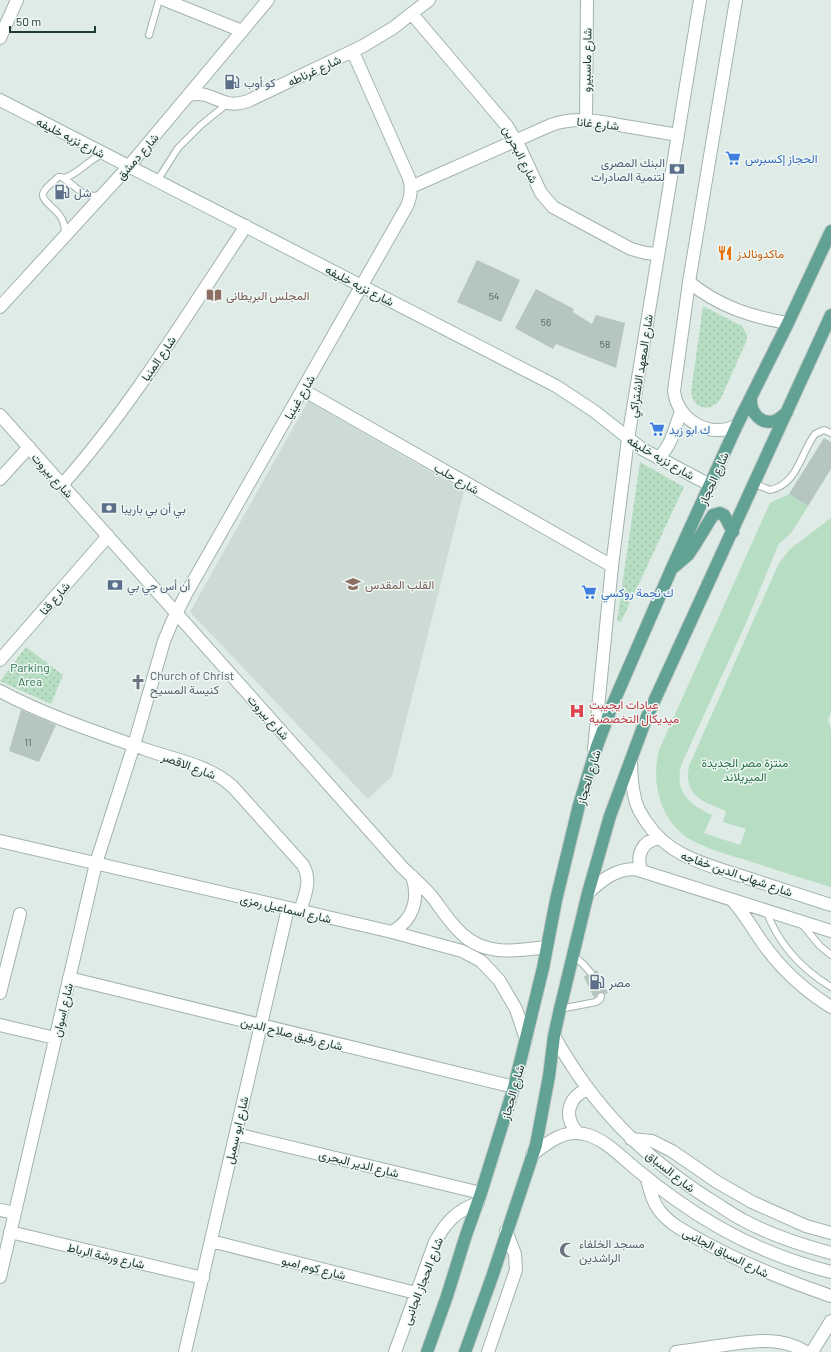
<svg xmlns="http://www.w3.org/2000/svg" width="831" height="1352" font-family="Barlow,Vazirmatn,sans-serif">
<style>
.built{fill:#cddbd5}
.grass{fill:url(#grass-dots)}
.garden{fill:#b7ddc3}
.building{fill:#b4c6bf}
.lines{fill:none;stroke-linecap:round;stroke-linejoin:round}
.service-casing{stroke:#a2b3ad;stroke-width:8}
.minor-casing{stroke:#a2b3ad;stroke-width:14}
.tertiary-casing{stroke:#a2b3ad;stroke-width:14}
.secondary-casing{stroke:#9eb7af;stroke-width:14}
.primary-casing{stroke:#c1c8c6;stroke-width:14}
.service{stroke:#fff;stroke-width:6}
.minor{stroke:#fff;stroke-width:12}
.tertiary{stroke:#fff;stroke-width:12}
.secondary{stroke:#fff;stroke-width:12}
.primary{stroke:#62a294;stroke-width:12}
.labels{text-anchor:middle;dominant-baseline:central;stroke-width:3;stroke-linejoin:round;paint-order:stroke}
.number-label{font-size:10px;fill:#455e58}
.street-label{font-size:12px;fill:#203b35;stroke:#eff7f4}
.service-label{font-size:12px;fill:#4e5e75;stroke:#eff7f4;text-anchor:start}
.shop-label{font-size:12px;fill:#366cbe;stroke:#eff7f4;text-anchor:start}
.food-label{font-size:12px;fill:#c56008;stroke:#eff7f4;text-anchor:start}
.education-label{font-size:12px;fill:#785e54;stroke:#eff7f4;text-anchor:start}
.park-label{font-size:12px;fill:#297348;stroke:#eff7f4}
.worship-label{font-size:12px;fill:#5b616d;stroke:#eff7f4;text-anchor:start}
.health-label{font-size:12px;fill:#be3a42;stroke:#eff7f4;text-anchor:start}
</style>
<defs>
<pattern id="grass-dots" width="8" height="8" patternUnits="userSpaceOnUse"><rect width="8" height="8" fill="#b7ddc3"/><path d="M2 2h.1M6 6h.1" fill="none" stroke="#9dbfa8" stroke-width="1.8" stroke-linecap="round"/></pattern>
</defs>
<rect width="100%" height="100%" fill="#dfebe6"/>
<!-- built -->
<path class="built" d="M 308,401 L 464,491 L 392,776 L 368,799 L 190,612 Z"/>
<!-- grass -->
<path class="grass" d="M 703,306 L 742,326 L 747,335 L 746,342 L 721,398 C 712,413 693,410 691,392 Z
M 640,462 L 684,487 L 621,622 L 617,621 Z
M 26,647 L 63,675 L 51,704 L 0,681 Z"/>
<!-- garden -->
<path class="garden" d="M 789,494 L 808,506 L 792,532 L 779,544 L 777,548 L 746,623 L 682,763 C 673,791 689,804 712,815 L 704,833 L 740,845 L 746,829 L 723,822 L 726,811 C 704,802 683,796 689,766 L 779,563 L 790,549 L 831,518 L 831,712 L 828,720 L 831,729 L 831,887 C 804,879 777,870 749,861 C 732,856 714,851 697,843 C 662,827 650,785 659,750 L 770,503 Z"/>
<!-- building -->
<path class="building" d="M 477,260 L 520,280 L 501,322 L 457,302 Z
M 536,289 L 574,309 L 573,312 L 592,324 L 596,315 L 625,323 L 616,368 L 556,344 L 553,349 L 515,328 Z
M 824,438 L 831,442 L 831,469 L 808,506 L 789,494 Z
M 21,710 L 56,725 L 39,762 L 9,751 Z
M 597,970 L 608,993 L 605,994 L 603,992 L 600,992 L 594,998 L 584,977 L 587,975 L 592,977 L 595,975 L 595,971 Z"/>
<g class="lines">
<!-- service casing -->
<g class="service-casing">
<path id="service" d="M 149,35 L 159,0
M 64,178 C 79,174 88,159 104,154
M 157,181 L 178,148 L 201,125 L 227,104
M 65,234 C 65,228 64,221 60,216 C 57,210 41,200 43,194 C 44,188 54,182 58,177 L 61,177 C 77,185 80,199 101,195
M 755,484 L 770,490 C 798,484 800,454 815,434 L 824,430 L 831,433
M 766,910 C 778,944 800,968 831,987
M 801,923 L 820,946 L 831,955
M 573,955 L 584,965 L 591,973
M 560,1009 L 596,1002 L 600,999 L 601,996"/>
</g>
<!-- minor casing -->
<g class="minor-casing">
<path id="minor" d="M 165,0 L 242,31
M 412,14 L 507,126 L 519,146 L 541,193 L 553,207 L 631,249 L 646,253 L 658,254
M 0,38 L 17,0
M 189,95 C 214,89 220,111 248,101 L 363,46 L 393,28 L 429,0
M 586,120 L 587,0
M 411,187 L 551,125 C 576,116 600,121 625,126 C 643,129 660,132 678,135
M 689,282 C 718,306 751,317 788,323
M 303,390 L 612,566
M 0,479 L 29,447
M 62,485 C 132,406 187,314 246,226
M 0,660 L 108,536
M 0,691 C 44,715 99,733 147,750 C 176,760 209,765 233,787 L 303,865 C 312,881 305,895 300,911
M 631,760 C 631,773 632,786 635,799 C 637,808 642,816 647,823 C 668,855 704,864 738,875 C 769,885 800,895 831,905
M 641,870 C 636,855 642,841 659,838
M 588,893 C 602,880 615,869 635,869 L 831,931
M 732,900 C 744,913 752,928 762,942 C 780,968 804,990 831,1007
M 69,978 L 514,1087
M 0,993 L 20,914
M 0,1025 L 55,1038
M 554,1036 C 593,1106 642,1156 709,1199 C 721,1206 731,1214 743,1220 C 770,1235 801,1245 831,1253
M 577,1132 C 563,1116 568,1097 588,1089
M 236,1134 L 481,1193
M 631,1139 L 652,1141 L 672,1151 L 717,1182 L 752,1202 L 806,1226 L 831,1233
M 532,1155 C 547,1143 564,1129 584,1134 C 604,1138 620,1156 636,1169 C 649,1180 662,1190 675,1199 C 722,1233 775,1258 831,1272
M 647,1179 C 650,1190 652,1201 659,1210 C 670,1225 688,1233 704,1242 C 744,1264 787,1281 831,1296
M 0,1210 L 15,1213
M 10,1232 L 203,1278
M 211,1241 L 416,1293
M 0,1277 L 96,863 L 134,745 L 164,641 L 172,622 L 186,594 L 407,206 C 411,197 412,188 409,178 L 353,52
M 185,1352 L 288,908
M 395,1352 L 435,1242 C 446,1222 456,1211 478,1203
M 488,1352 L 516,1270 L 515,1254 L 506,1231
M 676,1352 C 693,1350 709,1347 725,1345 C 752,1341 781,1336 806,1352
M 812,1352 L 831,1321"/>
</g>
<!-- tertiary casing -->
<g class="tertiary-casing">
<path id="tertiary" d="M 736,0 L 689,282 L 674,391 C 677,420 711,440 737,425
M 0,307 L 129,166 L 268,0
M 0,415 L 402,867 C 412,877 424,887 433,898 C 442,910 450,923 462,934 C 485,956 517,951 546,947
M 594,749 L 612,566 L 628,439 L 700,0
M 0,841 L 392,932 L 462,951 L 481,961 L 499,980 L 516,1009 L 526,1039
M 392,932 C 413,920 420,899 412,876"/>
</g>
<!-- secondary casing -->
<g class="secondary-casing">
<path id="secondary" d="M 0,100 L 556,386 L 594,411 L 642,449 L 710,485
M 658,458 C 671,447 675,428 681,411"/>
</g>
<!-- primary casing -->
<g class="primary-casing">
<path id="primary" d="M 751,398 C 750,412 761,427 777,420 C 780,418 784,415 787,412
M 674,567 L 688,555 L 694,546 L 713,515 L 720,513 L 724,515 L 733,532
M 427,1352 L 447,1296 L 466,1235 L 481,1193 L 514,1087 L 543,968 L 556,900 L 579,805 L 597,746 L 612,706 L 671,570 L 737,425 L 788,323 L 831,231
M 465,1352 L 492,1277 L 536,1145 L 549,1076 L 554,1036 L 560,1009 L 588,893 L 610,816 L 646,719 L 831,315"/>
</g>
<!-- service -->
<use href="#service" class="service"/>
<!-- minor -->
<use href="#minor" class="minor"/>
<!-- tertiary -->
<use href="#tertiary" class="tertiary"/>
<!-- secondary -->
<use href="#secondary" class="secondary"/>
<!-- primary -->
<use href="#primary" class="primary"/>
</g>
<!-- icons -->
<defs>
<g id="fuel-bare" transform="scale(1.2)"><path d="M-5.5-6h7V0h2V4h1.3V-2.5L3-4.5l.8-.8L6-3V5H2.5V1h-1V6h-7ZM-4.2-4.7v3.2H.2V-4.7Z" fill="#5c6f8a" stroke="#eff7f4" stroke-width="2.5" paint-order="stroke"/></g>
<g id="supermarket-bare" transform="scale(1.2)"><path d="M-6-5.5h2.5l.6 2H6L4.5 2H-2.5L-4.4-4H-6ZM-1.5 3.2a1.3 1.3 0 1 0 .1 0ZM3 3.2a1.3 1.3 0 1 0 .1 0Z" fill="#3f7fe0" stroke="#eff7f4" stroke-width="2.5" paint-order="stroke"/></g>
<g id="bank-bare" transform="scale(1.2)"><path d="M-6-4H6V4H-6ZM0-2.3a2.3 2.3 0 1 0 0 4.6a2.3 2.3 0 1 0 0-4.6Z" fill="#5c6f8a" stroke="#eff7f4" stroke-width="2.5" paint-order="stroke"/></g>
<g id="restaurant-bare" transform="scale(1.2)"><path d="M-5-6h1v4h1v-4h1v4h1v-4h1v5L-1.5 .5V6h-2V.5L-5-1ZM5-6V6H3V1.5H1.5Q1.5-4 5-6Z" fill="#e8710a" stroke="#eff7f4" stroke-width="2.5" paint-order="stroke"/></g>
<g id="library-bare" transform="scale(1.2)"><path d="M-6-4Q-3-5.5-.7-3.5V5Q-3 3-6 4ZM6-4Q3-5.5 .7-3.5V5Q3 3 6 4Z" fill="#8d6e63" stroke="#eff7f4" stroke-width="2.5" paint-order="stroke"/></g>
<g id="school-bare" transform="scale(1.2)"><path d="M0-5L7-2L0 1L-7-2ZM-4 1L0 2.5L4 1V4Q0 6-4 4Z" fill="#8d6e63" stroke="#eff7f4" stroke-width="2.5" paint-order="stroke"/></g>
<g id="church-bare" transform="scale(1.2)"><path d="M-1.2-6h2.4v3.5h3.3v2.4h-3.3V6h-2.4V-.1h-3.3v-2.4h3.3Z" fill="#6b7280" stroke="#eff7f4" stroke-width="2.5" paint-order="stroke"/></g>
<g id="hospital-bare" transform="scale(1.2)"><path d="M-5-5h3v3.5h4V-5h3V5h-3V1.5h-4V5h-3Z" fill="#e0444e" stroke="#eff7f4" stroke-width="2.5" paint-order="stroke"/></g>
<g id="mosque-bare" transform="scale(1.2)"><path d="M3.5-4.9A6 6 0 1 0 3.5 4.9A5 5 0 1 1 3.5-4.9Z" fill="#6b7280" stroke="#eff7f4" stroke-width="2.5" paint-order="stroke"/></g>
</defs>
<g fill-rule="evenodd">
<use href="#fuel-bare" x="232" y="82"/>
<use href="#supermarket-bare" x="733" y="158"/>
<use href="#bank-bare" x="677" y="169"/>
<use href="#fuel-bare" x="62" y="192"/>
<use href="#restaurant-bare" x="725" y="253"/>
<use href="#library-bare" x="214" y="295"/>
<use href="#supermarket-bare" x="657" y="429"/>
<use href="#bank-bare" x="109" y="508"/>
<use href="#school-bare" x="353" y="584"/>
<use href="#bank-bare" x="115" y="585"/>
<use href="#supermarket-bare" x="589" y="592"/>
<use href="#church-bare" x="138" y="682"/>
<use href="#hospital-bare" x="577" y="711"/>
<use href="#fuel-bare" x="597" y="982"/>
<use href="#mosque-bare" x="567" y="1250"/>
</g>
<g class="labels">
<!-- number labels -->
<g class="number-label">
<text x="494" y="296">54</text>
<text x="546" y="322">56</text>
<text x="605" y="344">58</text>
<text x="28" y="742">11</text>
</g>
<!-- street labels -->
<g class="street-label">
<text transform="translate(586 60) rotate(-89)">شارع ماسبيرو</text>
<text transform="translate(314 70) rotate(-25)">شارع غرناطه</text>
<text transform="translate(598 123) rotate(6)">شارع غانا</text>
<text transform="translate(71 137) rotate(27)">شارع نزيه خليفه</text>
<text transform="translate(521 154) rotate(63)">شارع البحرين</text>
<text transform="translate(137 156) rotate(-49)">شارع دمشق</text>
<text transform="translate(360 285) rotate(27)">شارع نزيه خليفه</text>
<text transform="translate(158 358) rotate(-56)">شارع المنيا</text>
<text transform="translate(640 366) rotate(-81)">شارع المعهد الاشتراكي</text>
<text transform="translate(299 397) rotate(-60)">شارع غينيا</text>
<text transform="translate(661 457) rotate(30)">شارع نزيه خليفه</text>
<text transform="translate(53 475) rotate(48)">شارع بيروت</text>
<text transform="translate(457 478) rotate(30)">شارع حلب</text>
<text transform="translate(713 478) rotate(-66)">شارع الحجاز</text>
<text transform="translate(54 598) rotate(-49)">شارع قنا</text>
<text transform="translate(269 717) rotate(48)">شارع بيروت</text>
<text transform="translate(189 765) rotate(20)">شارع الاقصر</text>
<text transform="translate(588 777) rotate(-73)">شارع الحجاز</text>
<text transform="translate(737 873) rotate(19)">شارع شهاب الدين خفاجه</text>
<text transform="translate(286 908) rotate(13)">شارع اسماعيل رمزى</text>
<text transform="translate(62 1010) rotate(-77)">شارع اسوان</text>
<text transform="translate(292 1033) rotate(14)">شارع رفيق صلاح الدين</text>
<text transform="translate(512 1092) rotate(-74)">شارع الحجاز</text>
<text transform="translate(236 1130) rotate(-77)">شارع ابو سمبل</text>
<text transform="translate(359 1163) rotate(14)">شارع الدير البحرى</text>
<text transform="translate(671 1171) rotate(38)">شارع السباق</text>
<text transform="translate(726 1252) rotate(27)">شارع السباق الجانبى</text>
<text transform="translate(106 1255) rotate(13)">شارع ورشة الرباط</text>
<text transform="translate(314 1267) rotate(14)">شارع كوم امبو</text>
<text transform="translate(422 1281) rotate(-69)">شارع الحجاز الجانبى</text>
</g>
<!-- service labels -->
<g class="service-label">
<text x="244" y="82">كو أوب</text>
<text x="665" y="162" text-anchor="end">البنك المصرى<tspan x="665" dy="14">لتنمية الصادرات</tspan></text>
<text x="74" y="192">شل</text>
<text x="121" y="508">بي أن بي باريبا</text>
<text x="127" y="585">أن أس جي بي</text>
<text x="609" y="982">مصر</text>
</g>
<!-- shop labels -->
<g class="shop-label">
<text x="745" y="158">الحجاز إكسبرس</text>
<text x="669" y="429">ك ابو زيد</text>
<text x="601" y="592">ك نجمة روكسي</text>
</g>
<!-- food labels -->
<g class="food-label">
<text x="737" y="253">ماكدونالدز</text>
</g>
<!-- education labels -->
<g class="education-label">
<text x="226" y="295">المجلس البريطانى</text>
<text x="365" y="584">القلب المقدس</text>
</g>
<!-- park labels -->
<g class="park-label">
<text x="30" y="667">Parking<tspan x="30" dy="14">Area</tspan></text>
<text x="745" y="762">منتزة مصر الجديدة<tspan x="745" dy="14">الميريلاند</tspan></text>
</g>
<!-- worship labels -->
<g class="worship-label">
<text x="150" y="675">Church of Christ<tspan x="150" dy="14">كنيسة المسيح</tspan></text>
<text x="579" y="1243">مسجد الخلفاء<tspan x="579" dy="14">الراشدين</tspan></text>
</g>
<!-- health labels -->
<g class="health-label">
<text x="589" y="704">عيادات ايجيبت<tspan x="589" dy="14">ميديكال التخصصية</tspan></text>
</g>
</g>
<!-- scale -->
<path d="M10 26v6h85v-6" fill="none" stroke="#203b35" stroke-width="2"/>
<text x="16" y="26" font-size="12" fill="#203b35" stroke="#eff7f4" stroke-width="3" paint-order="stroke">50 m</text>
</svg>
